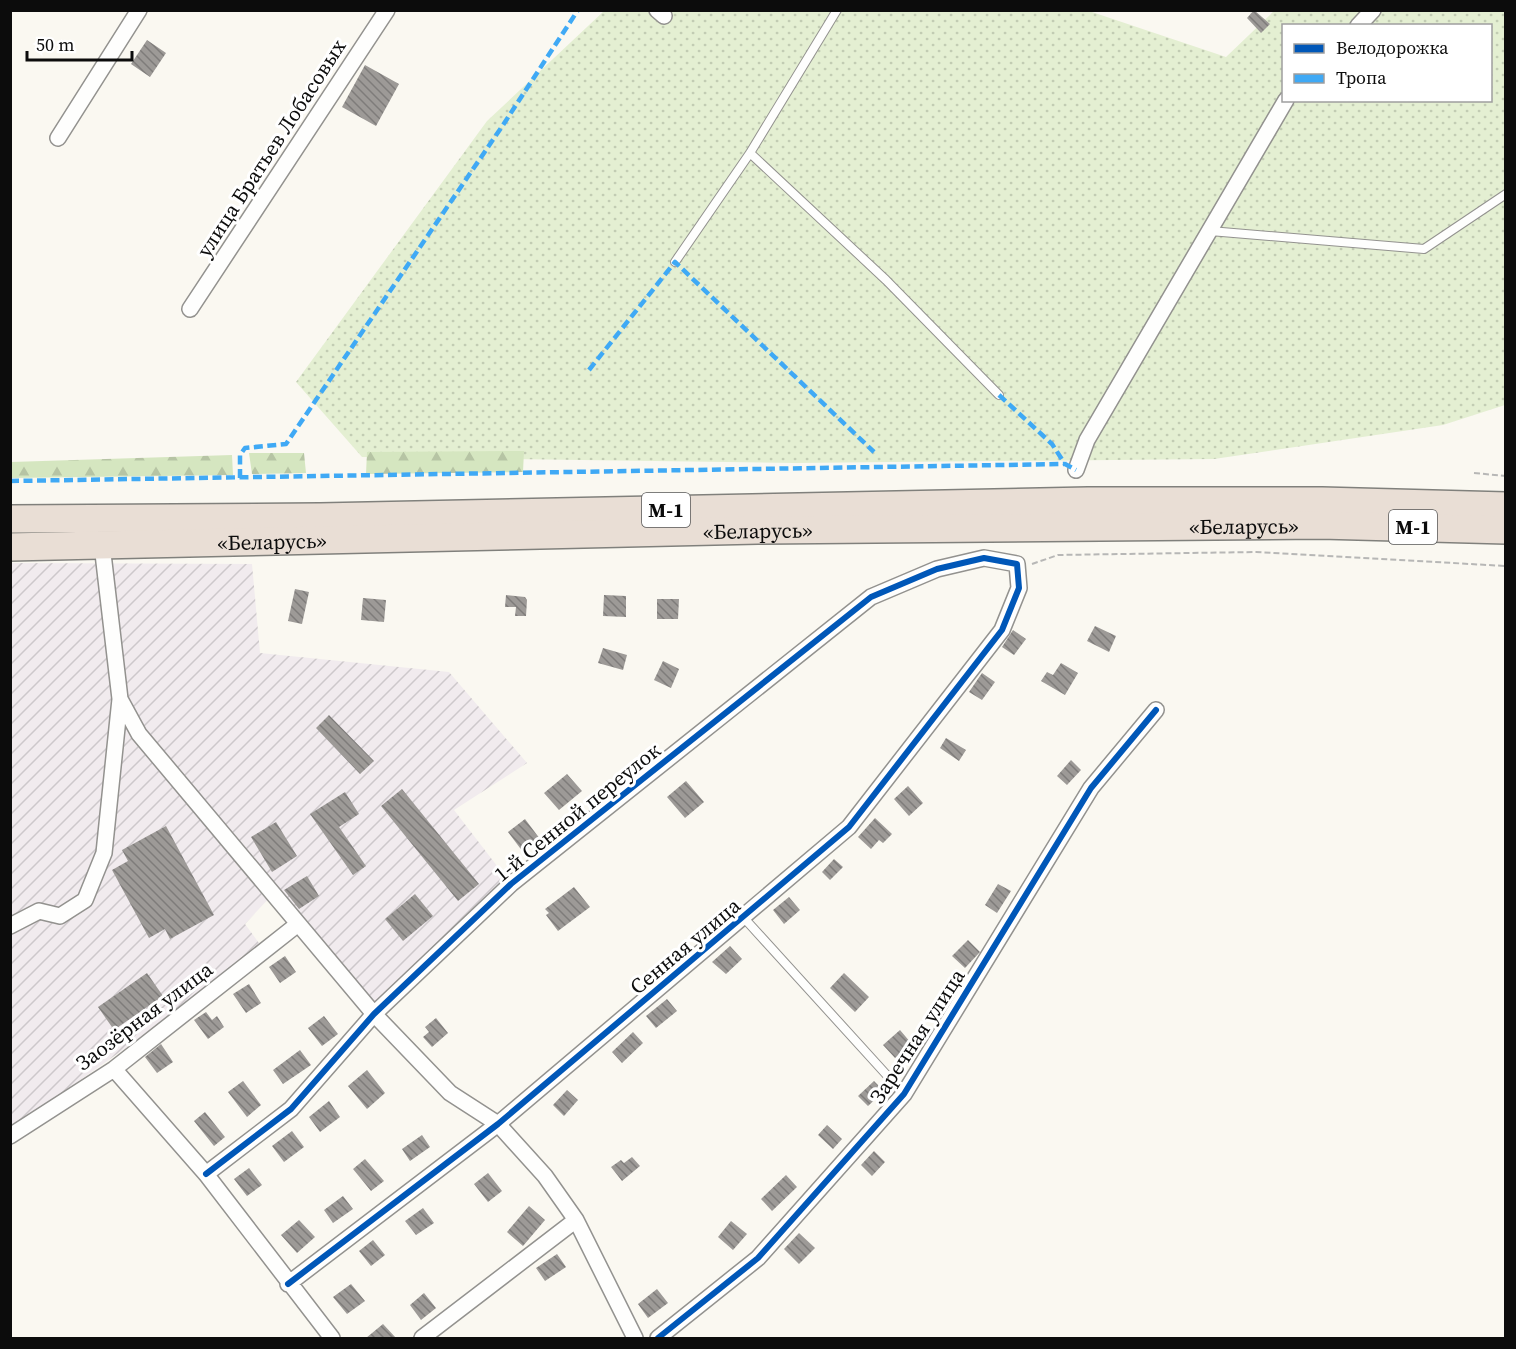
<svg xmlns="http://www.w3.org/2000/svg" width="1516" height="1349" font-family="'Source Serif 4',serif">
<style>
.industrial{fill:url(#industrial-furrows)}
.green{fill:url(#green-dots);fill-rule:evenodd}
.forest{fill:url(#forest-firs)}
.building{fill:url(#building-back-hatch)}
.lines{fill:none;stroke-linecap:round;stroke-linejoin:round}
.lane-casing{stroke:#93928f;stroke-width:10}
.street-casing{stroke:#93928f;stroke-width:18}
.highway-casing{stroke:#80807c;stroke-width:30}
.path{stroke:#b7b7b6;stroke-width:2;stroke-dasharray:6 3;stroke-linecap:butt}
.lane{stroke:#fefefd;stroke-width:8}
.street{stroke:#fefefd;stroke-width:15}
.highway{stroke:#e9ded5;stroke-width:27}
.quiet{stroke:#3fa9f5;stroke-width:4.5;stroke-dasharray:9 4.5;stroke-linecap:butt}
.cycleway-casing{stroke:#fff;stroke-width:10}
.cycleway{stroke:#0057b8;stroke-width:6}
.labels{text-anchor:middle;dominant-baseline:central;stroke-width:6;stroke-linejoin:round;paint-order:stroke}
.shield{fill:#fff;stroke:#555;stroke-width:1.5}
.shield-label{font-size:20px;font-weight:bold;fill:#0c0c0c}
.street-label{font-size:21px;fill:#0c0c0c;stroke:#fff}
</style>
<defs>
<pattern id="industrial-furrows" width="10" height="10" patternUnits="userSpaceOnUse" patternTransform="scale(1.5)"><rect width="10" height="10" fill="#f1ebee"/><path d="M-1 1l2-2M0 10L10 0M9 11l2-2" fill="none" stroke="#cdc8cb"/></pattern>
<pattern id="green-dots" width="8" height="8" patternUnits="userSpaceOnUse" patternTransform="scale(1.5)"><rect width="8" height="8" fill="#e4efd2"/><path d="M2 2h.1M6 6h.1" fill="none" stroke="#c2ccb3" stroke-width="1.8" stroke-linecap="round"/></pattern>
<pattern id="forest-firs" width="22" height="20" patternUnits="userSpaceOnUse" patternTransform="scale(1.5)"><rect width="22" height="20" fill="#d5e6c0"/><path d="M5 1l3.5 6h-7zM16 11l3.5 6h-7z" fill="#b6c4a4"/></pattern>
<pattern id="building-back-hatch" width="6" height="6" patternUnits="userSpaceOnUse" patternTransform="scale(1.5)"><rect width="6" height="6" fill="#9d9a97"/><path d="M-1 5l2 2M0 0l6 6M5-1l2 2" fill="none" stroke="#7e7c7a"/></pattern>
</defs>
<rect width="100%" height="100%" fill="#faf8f1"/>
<!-- industrial -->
<path class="industrial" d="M 11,563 L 252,564 L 260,653 L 449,672 L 527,763 L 454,810 L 511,884 L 374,1014 L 273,894 L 245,924 L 264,950 L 11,1129 Z"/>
<!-- green -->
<path class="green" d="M 604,11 L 1089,11 L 1226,57 L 1274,11 L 1505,11 L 1505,405 L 1443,425 L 1214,459 L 795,463 L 362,457 L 296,382 L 487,121 ZM 1284,26 L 1490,26 L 1490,100 L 1284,100 Z"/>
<!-- forest -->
<path class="forest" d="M 524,451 L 523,472 L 366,474 L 367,452 Z
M 249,453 L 304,453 L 306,473 L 252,474 Z
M 232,455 L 233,475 L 11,478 L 11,462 Z"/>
<!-- building -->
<path class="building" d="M 1254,10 L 1270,24 L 1261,33 L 1247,18 Z
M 147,40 L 166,53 L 150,77 L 131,64 Z
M 365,65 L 399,84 L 376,126 L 342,107 Z
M 295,589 L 309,592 L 302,624 L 288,621 Z
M 506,595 L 525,597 L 527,600 L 526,616 L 515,616 L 516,607 L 505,607 Z
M 604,595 L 626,596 L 626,617 L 603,616 Z
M 363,598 L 386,600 L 384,622 L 361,620 Z
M 657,599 L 679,599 L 678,619 L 657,619 Z
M 1095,626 L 1116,636 L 1109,652 L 1087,641 Z
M 1013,630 L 1026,639 L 1014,655 L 1002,647 Z
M 603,648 L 627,655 L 623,670 L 598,663 Z
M 663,661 L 679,669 L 671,688 L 654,680 Z
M 1061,663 L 1078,673 L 1065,695 L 1041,681 L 1047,672 L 1053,675 Z
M 982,673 L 995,682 L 982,700 L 969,692 Z
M 329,715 L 374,761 L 360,774 L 316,728 Z
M 946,738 L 966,750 L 959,761 L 940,748 Z
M 1071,760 L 1081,770 L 1067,785 L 1057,776 Z
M 567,774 L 582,791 L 559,810 L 544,793 Z
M 686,781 L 704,802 L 685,818 L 667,797 Z
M 908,786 L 923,803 L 909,816 L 894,799 Z
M 402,789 L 479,884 L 458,901 L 381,806 Z
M 345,792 L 359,814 L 339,827 L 366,866 L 353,875 L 310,814 Z
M 875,818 L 892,834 L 883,843 L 879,840 L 871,849 L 858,837 Z
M 525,819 L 540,839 L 523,852 L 508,832 Z
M 276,822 L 297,856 L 272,872 L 251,837 Z
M 166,826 L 214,915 L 170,939 L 165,929 L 149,938 L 112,870 L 128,861 L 122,850 Z
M 834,859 L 843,867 L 830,880 L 822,872 Z
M 307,876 L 319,896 L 299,909 L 284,890 Z
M 998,884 L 1011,891 L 997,913 L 985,905 Z
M 574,887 L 590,907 L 558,931 L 546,915 L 549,913 L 545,909 Z
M 415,894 L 433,916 L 403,941 L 385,919 Z
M 789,897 L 800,910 L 784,924 L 773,910 Z
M 968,940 L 980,952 L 965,968 L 952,956 Z
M 730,946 L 742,959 L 726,974 L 712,962 Z
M 285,956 L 296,972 L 280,983 L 269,967 Z
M 147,973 L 163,996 L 114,1030 L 98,1007 Z
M 844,973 L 869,997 L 855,1012 L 830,988 Z
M 249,984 L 261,1003 L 246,1013 L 233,994 Z
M 667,999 L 677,1011 L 656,1028 L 646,1016 Z
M 206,1012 L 212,1020 L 217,1016 L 224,1027 L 208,1039 L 194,1020 Z
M 324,1016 L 338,1034 L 322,1046 L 308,1028 Z
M 436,1018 L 448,1033 L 432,1047 L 423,1037 L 429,1032 L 425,1027 Z
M 900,1030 L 911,1043 L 895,1058 L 883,1045 Z
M 633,1032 L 643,1043 L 622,1063 L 612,1052 Z
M 161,1044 L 173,1062 L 157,1073 L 145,1057 Z
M 300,1050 L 311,1065 L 283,1084 L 273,1070 Z
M 367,1070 L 385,1093 L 367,1109 L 348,1086 Z
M 243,1081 L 261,1105 L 247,1117 L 228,1092 Z
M 874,1081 L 884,1091 L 868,1106 L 858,1096 Z
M 567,1090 L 578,1100 L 564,1116 L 553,1105 Z
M 329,1101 L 340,1117 L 320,1132 L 309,1117 Z
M 205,1112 L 225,1137 L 214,1146 L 194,1121 Z
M 827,1125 L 842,1139 L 833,1149 L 818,1135 Z
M 292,1131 L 304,1147 L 284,1162 L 272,1146 Z
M 422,1135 L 430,1147 L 410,1161 L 402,1149 Z
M 874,1151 L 885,1162 L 872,1176 L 861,1165 Z
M 632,1157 L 640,1166 L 622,1181 L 611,1167 L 621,1160 L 624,1163 Z
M 365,1159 L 384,1181 L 371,1191 L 353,1169 Z
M 249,1168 L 262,1185 L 247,1196 L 234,1179 Z
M 488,1173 L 502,1191 L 488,1202 L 474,1184 Z
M 786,1175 L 797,1187 L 772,1211 L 761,1199 Z
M 343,1196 L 353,1209 L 333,1223 L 324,1210 Z
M 529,1206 L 545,1220 L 523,1246 L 507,1232 Z
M 423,1208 L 434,1223 L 416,1235 L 405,1221 Z
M 299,1220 L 315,1237 L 297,1253 L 281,1235 Z
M 731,1221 L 747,1234 L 733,1250 L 718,1237 Z
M 799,1233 L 815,1248 L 799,1264 L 784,1249 Z
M 373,1240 L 385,1255 L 371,1266 L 359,1251 Z
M 557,1254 L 566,1267 L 545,1281 L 536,1268 Z
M 351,1284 L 365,1301 L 347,1314 L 333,1297 Z
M 657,1289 L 668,1303 L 648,1318 L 638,1304 Z
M 424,1293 L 436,1308 L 421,1320 L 410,1305 Z
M 383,1324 L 396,1338 L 366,1338 Z"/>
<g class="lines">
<!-- lane casing -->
<g class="lane-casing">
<path id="lane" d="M 750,153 L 886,280 L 999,395
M 1210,231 L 1424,249 L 1506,194
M 675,262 L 750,153 L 837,10
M 744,918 L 904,1094"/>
</g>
<!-- street casing -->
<g class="street-casing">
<path id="street" d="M 657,10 L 664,16
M 1358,26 L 1373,10
M 58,138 L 139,10
M 190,309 L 387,10
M 1076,470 L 1087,440 L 1286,100
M 102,545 L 120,699 L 139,734 L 374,1014 L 450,1093 L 498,1124 L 545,1176 L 576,1220 L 635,1338
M 10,926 L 39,911 L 60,916 L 85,900 L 104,853 L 120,699
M 114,1069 L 206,1174 L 332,1338
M 10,1136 L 114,1069 L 298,924
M 206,1174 L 291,1109 L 374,1014 L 511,884 L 871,597 L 937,569 L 984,558 L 1017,564 L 1019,588 L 1002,630 L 849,827 L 498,1124 L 288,1284
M 422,1338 L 576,1220
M 658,1338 L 758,1258 L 904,1094 L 1091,788 L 1156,710"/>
</g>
<!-- highway casing -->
<g class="highway-casing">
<g id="highway">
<path d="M 10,519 L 320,517 L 1088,501 L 1322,501 L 1506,506"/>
<path id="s1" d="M 10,547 L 758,530 L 1321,525 L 1506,530"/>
</g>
</g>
<!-- path -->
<path class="path" d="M 1474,473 L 1506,476
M 1032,564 L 1058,555 L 1256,552 L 1506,566"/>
<!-- lane -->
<use href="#lane" class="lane"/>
<!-- street -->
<use href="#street" class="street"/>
<!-- highway -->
<use href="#highway" class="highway"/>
<!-- quiet -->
<path class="quiet" d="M 589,370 L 675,262 L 874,452
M 999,395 L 1052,444 L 1065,464 L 1076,470
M 240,478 L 240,455 L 245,448 L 286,444 L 503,125 L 578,10
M 10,481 L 1065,464"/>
<!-- cycleway casing -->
<g class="cycleway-casing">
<path id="cycleway" d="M 206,1174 L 291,1109 L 374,1014 L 511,884 L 871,597 L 937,569 L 984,558 L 1017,564 L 1019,588 L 1002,630 L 849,827 L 498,1124 L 288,1284
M 658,1338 L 758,1258 L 904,1094 L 1091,788 L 1156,710"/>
</g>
<!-- cycleway -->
<use href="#cycleway" class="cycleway"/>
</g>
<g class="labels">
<!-- shield labels -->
<g class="shield">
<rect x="642" y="493" width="48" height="34" rx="4.5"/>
<rect x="1389" y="510" width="48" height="34" rx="4.5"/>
</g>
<g class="shield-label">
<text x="666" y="510">М-1</text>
<text x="1413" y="527">М-1</text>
</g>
<!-- street labels -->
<g class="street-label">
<text transform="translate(271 148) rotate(-57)">улица Братьев Лобасовых</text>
<text stroke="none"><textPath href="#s1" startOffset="1234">«Беларусь»</textPath></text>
<text stroke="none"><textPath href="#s1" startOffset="748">«Беларусь»</textPath></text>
<text stroke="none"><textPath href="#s1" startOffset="262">«Беларусь»</textPath></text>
<text transform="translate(577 812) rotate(-39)">1-й Сенной переулок</text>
<text transform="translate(685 946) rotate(-40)">Сенная улица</text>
<text transform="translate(144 1016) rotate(-37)">Заозёрная улица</text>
<text transform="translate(917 1036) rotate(-57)">Заречная улица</text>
</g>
</g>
<!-- border -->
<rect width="1516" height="1349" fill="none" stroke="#0c0c0c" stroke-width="24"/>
<!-- legend -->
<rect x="1282" y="24" width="210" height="78" fill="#ffffff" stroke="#9e9e9e" stroke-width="1.5"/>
<rect x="1294" y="44" width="30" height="9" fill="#0057b8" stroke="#9e9e9e" stroke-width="1.5"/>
<text x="1336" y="54" font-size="18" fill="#0c0c0c">Велодорожка</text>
<rect x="1294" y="74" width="30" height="9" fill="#3fa9f5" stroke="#9e9e9e" stroke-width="1.5"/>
<text x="1336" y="84" font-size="18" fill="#0c0c0c">Тропа</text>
<!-- scale -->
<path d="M27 51v9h105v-9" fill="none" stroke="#0c0c0c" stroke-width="3"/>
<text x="36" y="51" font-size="18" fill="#0c0c0c" stroke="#ffffff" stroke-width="4.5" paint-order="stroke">50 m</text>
</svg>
